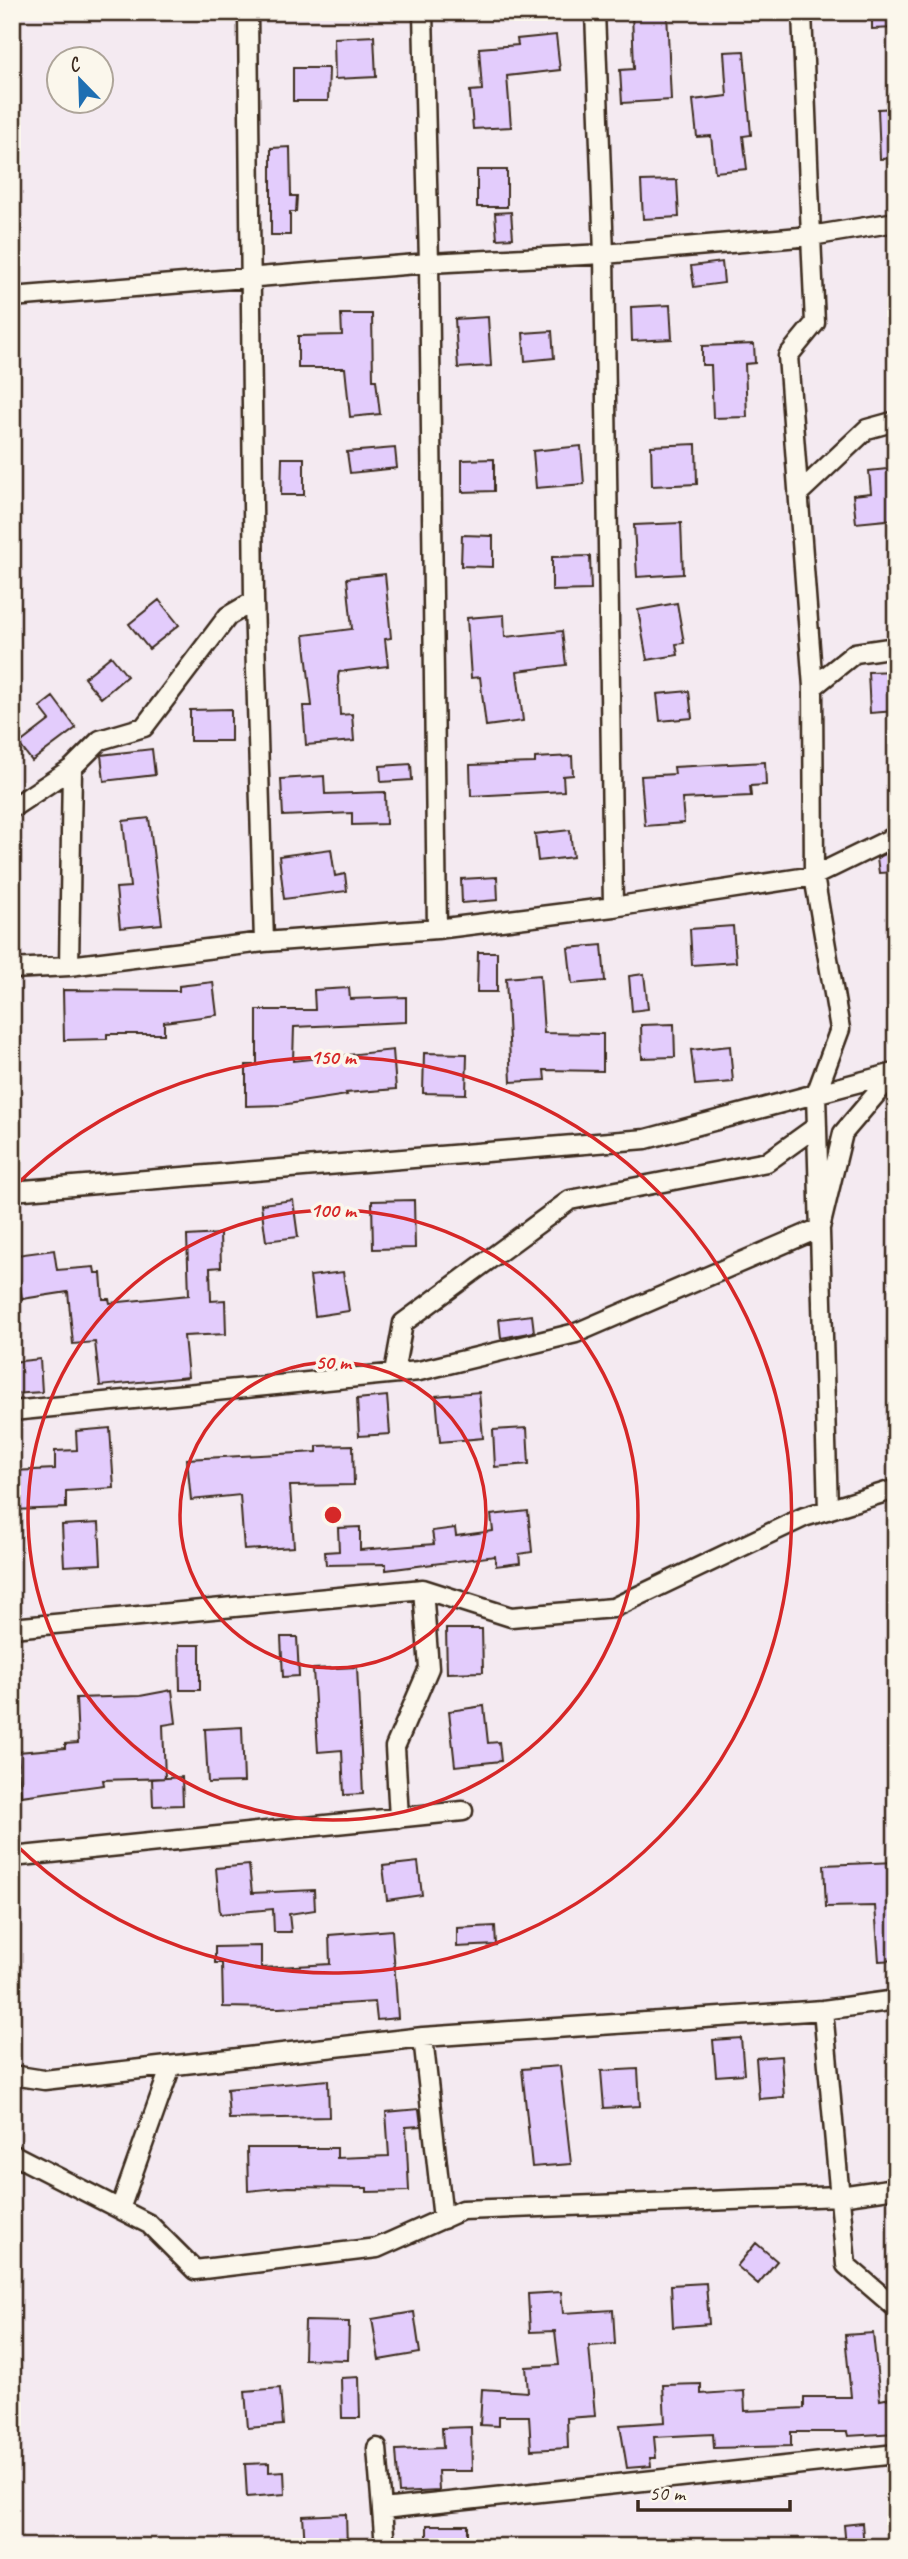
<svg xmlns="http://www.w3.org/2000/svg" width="908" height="2559" font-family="Caveat,sans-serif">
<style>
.building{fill:#e3ccfc;stroke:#3b2a1e;stroke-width:2}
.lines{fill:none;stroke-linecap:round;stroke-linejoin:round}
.minor-casing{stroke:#3b2a1e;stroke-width:23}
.minor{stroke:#fbf7ec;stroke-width:18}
.ring{fill:none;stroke:#d62828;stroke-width:3.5}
.centre{fill:#d62828;stroke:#fbf7ec;stroke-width:3.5}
.ring-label{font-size:21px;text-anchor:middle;font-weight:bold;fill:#d62828;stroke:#fbf7ec;stroke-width:7;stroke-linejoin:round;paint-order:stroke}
</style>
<rect width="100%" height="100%" fill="#f4eaf1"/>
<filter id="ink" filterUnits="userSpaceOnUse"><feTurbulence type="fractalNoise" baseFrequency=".0143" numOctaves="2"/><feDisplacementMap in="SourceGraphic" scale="14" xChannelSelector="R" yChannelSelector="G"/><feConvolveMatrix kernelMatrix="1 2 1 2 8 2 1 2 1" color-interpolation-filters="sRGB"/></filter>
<g filter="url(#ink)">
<!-- building -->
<path class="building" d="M 632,12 L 667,12 L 671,100 L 622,103 L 620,70 L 634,69 Z
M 872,12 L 896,12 L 896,28 L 872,29 Z
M 556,35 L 560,70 L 507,76 L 511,127 L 473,129 L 470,91 L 482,90 L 479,48 L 518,45 L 517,39 Z
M 374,36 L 376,77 L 335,79 L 334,38 Z
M 744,51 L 751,135 L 743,136 L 747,169 L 715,172 L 711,136 L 697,137 L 693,100 L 727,96 L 724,52 Z
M 293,68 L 329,68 L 328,101 L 293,101 Z
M 896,108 L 896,158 L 880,159 L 878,109 Z
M 290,147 L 291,196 L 297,196 L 296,212 L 290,212 L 290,235 L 271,235 L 271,148 Z
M 477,170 L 507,170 L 507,207 L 477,207 Z
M 677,180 L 679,217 L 643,219 L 641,181 Z
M 511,212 L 513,238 L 497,239 L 495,213 Z
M 722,262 L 724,283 L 694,287 L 691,266 Z
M 670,305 L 672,339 L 632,341 L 631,307 Z
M 341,314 L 372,314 L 373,380 L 376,380 L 380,414 L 350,417 L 345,368 L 298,368 L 298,336 L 342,335 Z
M 488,317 L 491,366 L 458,368 L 455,319 Z
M 552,331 L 554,358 L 525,361 L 523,333 Z
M 754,344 L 755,363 L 745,364 L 747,417 L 713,418 L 711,365 L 702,365 L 702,346 Z
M 696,444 L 697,484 L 652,486 L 651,446 Z
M 581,446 L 584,484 L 536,488 L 533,451 Z
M 395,448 L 397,468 L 350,473 L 347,452 Z
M 282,458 L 304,458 L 304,495 L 281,495 Z
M 494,459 L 494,491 L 462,492 L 462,460 Z
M 896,468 L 896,519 L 856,523 L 853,495 L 871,493 L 869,471 Z
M 681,523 L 683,574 L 637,577 L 634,525 Z
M 462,535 L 493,536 L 493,567 L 461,566 Z
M 590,556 L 591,590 L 552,591 L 552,557 Z
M 385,574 L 391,638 L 385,639 L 388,666 L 339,672 L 338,677 L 340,715 L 352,714 L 354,741 L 306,745 L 303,706 L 312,706 L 304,635 L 352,629 L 347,578 Z
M 159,600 L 179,625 L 149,649 L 129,624 Z
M 677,603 L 684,643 L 676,644 L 678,655 L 647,660 L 638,610 Z
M 504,615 L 505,637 L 562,631 L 566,665 L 517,671 L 523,721 L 486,726 L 480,677 L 471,678 L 467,618 Z
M 111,656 L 127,676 L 101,698 L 84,678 Z
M 896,671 L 896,711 L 870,713 L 868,672 Z
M 689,691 L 692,718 L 660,721 L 657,694 Z
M 53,697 L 76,728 L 32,761 L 19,744 L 50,720 L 40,707 Z
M 231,709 L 231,741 L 190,741 L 190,710 Z
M 152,749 L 155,775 L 104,781 L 101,755 Z
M 572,756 L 573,775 L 563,776 L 564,791 L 471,796 L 470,765 L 535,763 L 535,758 Z
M 765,762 L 766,785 L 750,786 L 751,796 L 682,799 L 684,823 L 645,826 L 641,776 L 675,774 L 674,767 Z
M 411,764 L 412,780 L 381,782 L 380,766 Z
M 324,776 L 325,794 L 385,792 L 386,824 L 352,825 L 352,813 L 283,816 L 281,779 Z
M 149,818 L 162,924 L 120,928 L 116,888 L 130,887 L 123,821 Z
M 570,830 L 573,857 L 538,861 L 535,834 Z
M 331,849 L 335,876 L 345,874 L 347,891 L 284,899 L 279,856 Z
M 896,849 L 896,872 L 879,873 L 877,858 Z
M 497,877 L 498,900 L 462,903 L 461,879 Z
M 733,926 L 736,962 L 692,965 L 690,929 Z
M 602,945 L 605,981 L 572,984 L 568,948 Z
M 478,952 L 497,952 L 497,992 L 477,992 Z
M 644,974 L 648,1009 L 632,1011 L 629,976 Z
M 540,975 L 544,1033 L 603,1034 L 603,1071 L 544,1070 L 545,1080 L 511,1082 L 506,978 Z
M 213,982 L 217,1015 L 164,1022 L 164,1034 L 107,1034 L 107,1039 L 64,1040 L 63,990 L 179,991 L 179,986 Z
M 349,988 L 350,999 L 406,997 L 406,1022 L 294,1027 L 293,1061 L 393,1050 L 396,1089 L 346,1093 L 347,1095 L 281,1105 L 246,1106 L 246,1065 L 257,1065 L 257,1010 L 315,1010 L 314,990 Z
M 674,1024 L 675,1057 L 642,1058 L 641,1025 Z
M 730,1046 L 733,1082 L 695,1085 L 691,1050 Z
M 424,1053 L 467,1054 L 466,1094 L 423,1093 Z
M 293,1200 L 298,1237 L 266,1241 L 261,1204 Z
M 414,1200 L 415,1248 L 373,1249 L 372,1201 Z
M 220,1234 L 221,1267 L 210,1268 L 211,1301 L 225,1300 L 226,1334 L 184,1336 L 188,1377 L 100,1386 L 95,1342 L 73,1344 L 68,1292 L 22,1299 L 16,1255 L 54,1250 L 57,1270 L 94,1267 L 95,1273 L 101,1273 L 103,1299 L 109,1299 L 110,1303 L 189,1295 L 187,1236 Z
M 343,1272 L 349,1311 L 315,1316 L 310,1276 Z
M 532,1315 L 534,1332 L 501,1338 L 499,1319 Z
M 40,1359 L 42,1392 L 12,1394 L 12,1362 Z
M 479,1392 L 483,1438 L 440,1442 L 436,1396 Z
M 387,1396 L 390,1434 L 359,1436 L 357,1399 Z
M 110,1428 L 114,1488 L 66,1491 L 66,1508 L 12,1510 L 12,1471 L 55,1469 L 55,1451 L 77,1450 L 76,1431 Z
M 527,1428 L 529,1464 L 495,1467 L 493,1430 Z
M 353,1445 L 354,1485 L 290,1486 L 294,1547 L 244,1550 L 240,1495 L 191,1500 L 187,1459 L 317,1452 L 317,1446 Z
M 528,1511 L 532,1552 L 519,1554 L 520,1563 L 496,1566 L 495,1556 L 386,1570 L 386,1564 L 326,1565 L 325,1552 L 339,1551 L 338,1528 L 360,1527 L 360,1550 L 434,1544 L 432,1531 L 455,1528 L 456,1536 L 493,1531 L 491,1515 Z
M 99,1523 L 101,1564 L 64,1566 L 62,1525 Z
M 446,1629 L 482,1629 L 483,1672 L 447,1673 Z
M 281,1637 L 297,1637 L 299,1676 L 283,1677 Z
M 179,1645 L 200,1645 L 200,1690 L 180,1690 Z
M 357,1667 L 363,1794 L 344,1795 L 342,1750 L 318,1752 L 313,1669 Z
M 172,1690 L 176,1723 L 163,1725 L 165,1778 L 103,1780 L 104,1785 L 21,1796 L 18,1752 L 65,1748 L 65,1744 L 78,1743 L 76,1698 L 140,1696 Z
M 484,1706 L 488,1743 L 499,1742 L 501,1761 L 455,1766 L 449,1711 Z
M 242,1727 L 244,1782 L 208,1783 L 205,1729 Z
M 182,1777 L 183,1805 L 153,1806 L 152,1779 Z
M 418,1862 L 422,1895 L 387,1900 L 383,1866 Z
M 896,1862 L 896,1960 L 879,1961 L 875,1906 L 826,1907 L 824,1865 Z
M 249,1865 L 252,1893 L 314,1890 L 315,1910 L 289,1914 L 291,1932 L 274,1932 L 273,1909 L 220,1914 L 216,1868 Z
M 495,1926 L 496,1945 L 457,1947 L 457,1928 Z
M 392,1930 L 398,2018 L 377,2020 L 375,2002 L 279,2008 L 223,2007 L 222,1963 L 215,1963 L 215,1947 L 261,1946 L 261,1968 L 330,1964 L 329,1935 Z
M 741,2038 L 744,2074 L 716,2076 L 713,2040 Z
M 781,2056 L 784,2097 L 759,2099 L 756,2058 Z
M 560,2066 L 571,2164 L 532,2167 L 522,2069 Z
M 638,2069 L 640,2106 L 604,2108 L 601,2071 Z
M 328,2080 L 329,2117 L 229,2119 L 227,2089 Z
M 419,2109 L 421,2126 L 406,2127 L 409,2191 L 367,2192 L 367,2188 L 288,2187 L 248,2191 L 247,2148 L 337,2148 L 337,2158 L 389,2156 L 386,2112 Z
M 756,2243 L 777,2261 L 758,2284 L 737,2266 Z
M 706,2283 L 709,2324 L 673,2327 L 671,2285 Z
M 561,2292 L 563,2313 L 613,2310 L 615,2344 L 589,2346 L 595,2416 L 567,2418 L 568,2448 L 531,2450 L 529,2416 L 499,2416 L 499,2426 L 480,2425 L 482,2389 L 528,2392 L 526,2367 L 559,2365 L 555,2331 L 530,2332 L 528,2294 Z
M 414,2312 L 420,2353 L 379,2360 L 372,2319 Z
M 305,2321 L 349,2322 L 348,2360 L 304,2359 Z
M 873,2333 L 880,2400 L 896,2397 L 896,2433 L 848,2436 L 847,2432 L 791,2432 L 791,2446 L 714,2448 L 713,2434 L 654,2437 L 656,2458 L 650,2458 L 651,2466 L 627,2468 L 620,2425 L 665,2422 L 663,2385 L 701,2384 L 701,2394 L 744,2391 L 745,2411 L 804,2408 L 804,2397 L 851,2397 L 845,2335 Z
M 359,2377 L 360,2418 L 342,2418 L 341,2378 Z
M 280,2388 L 283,2425 L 248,2428 L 245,2391 Z
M 471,2427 L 472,2471 L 438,2471 L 439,2491 L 399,2493 L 396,2450 L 443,2448 L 442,2428 Z
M 269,2463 L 269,2472 L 284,2471 L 285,2494 L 247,2497 L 245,2464 Z
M 346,2514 L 347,2547 L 305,2547 L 303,2516 Z
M 862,2523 L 864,2547 L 846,2547 L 844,2525 Z
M 427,2525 L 468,2525 L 468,2547 L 427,2547 Z"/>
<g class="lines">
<!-- minor casing -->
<g class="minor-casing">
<path id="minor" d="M 595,12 L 604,254 L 811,236 L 815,323 L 788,356 L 813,687
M 802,12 L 811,236 L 896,222
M 12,297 L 429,263 L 423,12
M 798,494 L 867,429 L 896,421
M 12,808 L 72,768 L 100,740 L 144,727 L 228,616 L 254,601 L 248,12
M 613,907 L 814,876 L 896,836
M 264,942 L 437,929 L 613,907 L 604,254 L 429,263 L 437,929
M 69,966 L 264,942 L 254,601
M 12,969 L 69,966 L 72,768
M 12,1191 L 646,1139 L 894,1073
M 394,1373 L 403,1323 L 570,1200 L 767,1162 L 817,1126
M 12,1411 L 419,1371 L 576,1333 L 820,1228 L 843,1133 L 894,1073
M 828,1510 L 816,1094 L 840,1029 L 814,876 L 813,687 L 855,653 L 896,647
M 423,1589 L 511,1617 L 613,1608 L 804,1517 L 896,1489
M 12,1628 L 423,1589 L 429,1668 L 395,1747 L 399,1818
M 12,1857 L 463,1811
M 823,2010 L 846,2265 L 896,2308
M 423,2037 L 443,2219
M 12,2075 L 44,2080 L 423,2037 L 823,2010 L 896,2000
M 12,2154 L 149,2224 L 195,2270 L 377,2248 L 462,2210 L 840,2196 L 896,2188
M 120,2209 L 171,2066
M 377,2448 L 385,2547
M 383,2509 L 896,2454"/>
</g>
<!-- minor -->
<use href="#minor" class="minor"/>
</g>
</g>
<!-- distance rings -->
<g class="ring">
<circle cx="333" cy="1515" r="153"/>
<circle cx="333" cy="1515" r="305"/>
<path d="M15 1186A458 458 0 1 1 15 1844"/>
</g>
<circle cx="333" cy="1515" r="10" class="centre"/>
<g class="ring-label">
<text x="333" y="1064">150 m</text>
<text x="333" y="1217">100 m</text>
<text x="333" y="1369">50 m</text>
</g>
<!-- margin -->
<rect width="908" height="2559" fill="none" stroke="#fbf7ec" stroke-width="42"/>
<rect x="21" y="21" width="866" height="2517" fill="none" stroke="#3b2a1e" stroke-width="2.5" filter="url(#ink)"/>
<!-- north arrow -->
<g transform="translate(80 80) rotate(337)"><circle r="33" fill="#fbf7ec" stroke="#aea59a" stroke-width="2"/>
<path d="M0-5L12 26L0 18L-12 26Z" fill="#1f6fb2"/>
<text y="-10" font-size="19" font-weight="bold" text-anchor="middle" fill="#3b2a1e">С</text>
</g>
<!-- scale -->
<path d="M638 2500v10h152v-10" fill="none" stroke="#3b2a1e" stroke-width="3.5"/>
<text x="649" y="2500" font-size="21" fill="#3b2a1e" stroke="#fbf7ec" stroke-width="5" paint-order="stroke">50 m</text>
</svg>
